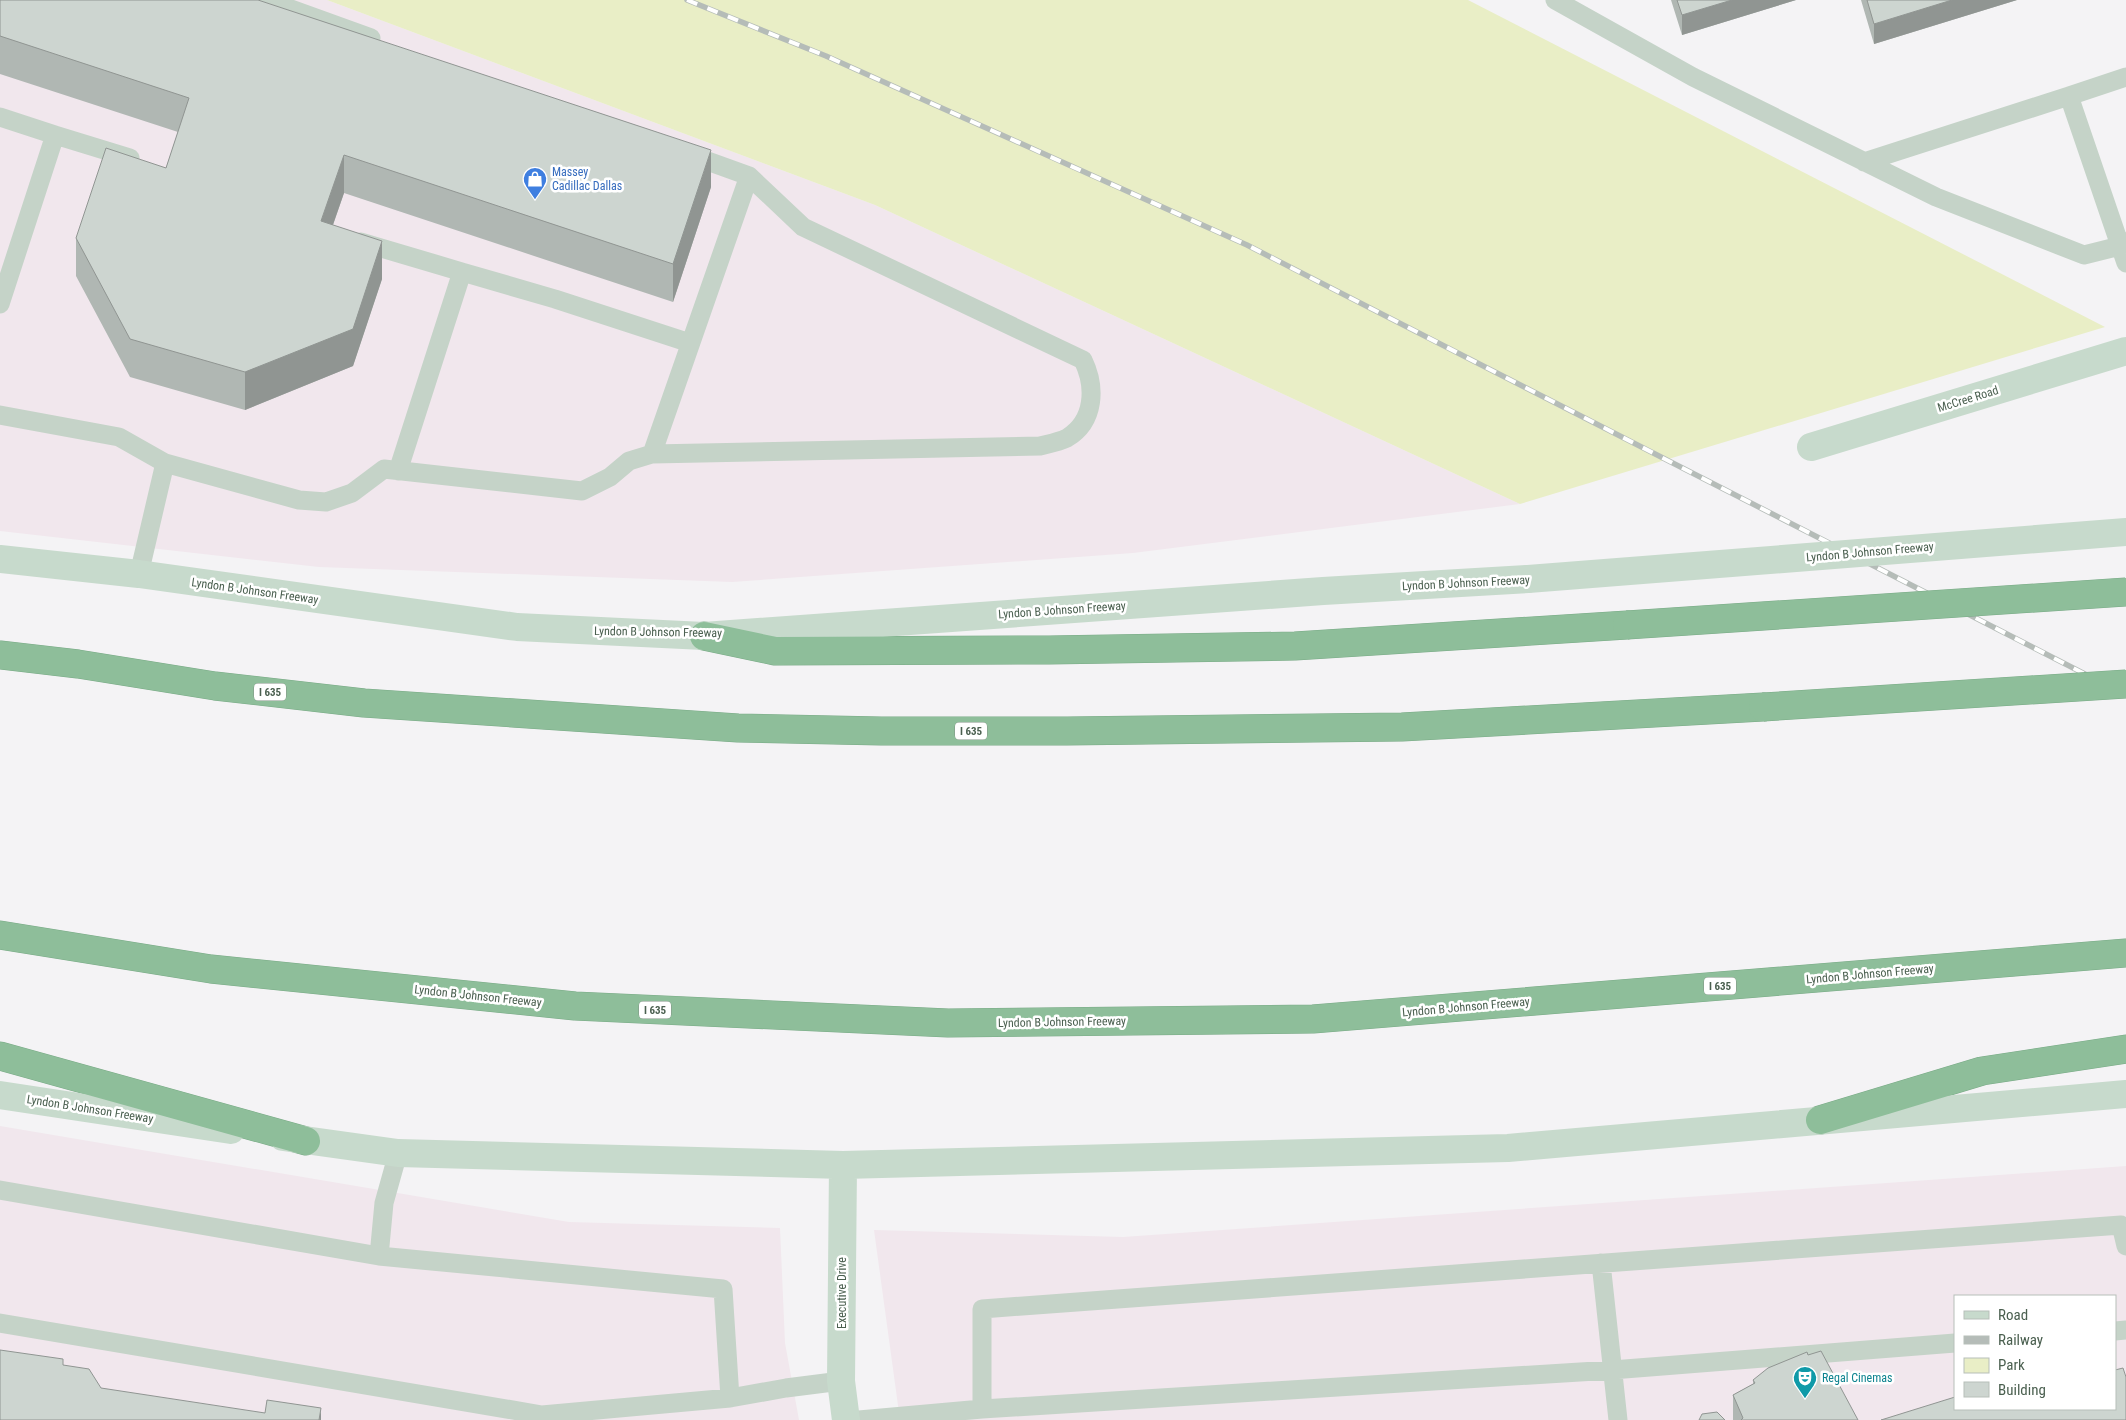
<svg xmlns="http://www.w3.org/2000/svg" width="2126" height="1420" font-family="'Roboto Condensed',sans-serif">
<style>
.commercial{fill:#f1e7ed;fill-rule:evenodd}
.green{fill:#e9eec6}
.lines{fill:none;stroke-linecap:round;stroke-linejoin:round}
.highway-casing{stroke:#79aa86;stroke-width:29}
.lane{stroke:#c5d3c8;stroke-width:19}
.secondary{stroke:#c7dacc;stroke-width:28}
.highway{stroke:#8ebe9a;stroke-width:28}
.rail-casing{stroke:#b5bcb8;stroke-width:5.5}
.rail{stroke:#fff;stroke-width:4;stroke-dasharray:11;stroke-linecap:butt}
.highway-bridge-casing{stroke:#79aa86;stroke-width:29;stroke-linecap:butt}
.secondary-bridge{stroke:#c7dacc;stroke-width:28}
.highway-bridge{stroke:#8ebe9a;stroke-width:28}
.wall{fill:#b0b7b3}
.shaded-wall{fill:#909592}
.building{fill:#cdd5d0;stroke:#909592}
.labels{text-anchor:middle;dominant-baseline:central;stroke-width:5;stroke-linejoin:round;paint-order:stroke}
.shield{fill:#fff;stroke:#819084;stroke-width:1}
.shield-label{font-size:11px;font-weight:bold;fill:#4b6050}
.shop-label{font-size:12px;fill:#366cbe;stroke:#fff;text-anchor:start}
.street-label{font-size:12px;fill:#4b6050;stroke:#fff}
.culture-label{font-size:12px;fill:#0d838f;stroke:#fff;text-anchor:start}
</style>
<rect width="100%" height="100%" fill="#f4f3f5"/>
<!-- commercial -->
<path class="commercial" d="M 0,0 L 327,0 L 875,205 L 1520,504 L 1133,553 L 732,582 L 319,567 L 0,531 Z
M 0,1126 L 569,1222 L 780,1228 L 785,1343 L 799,1420 L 0,1420 Z
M 2126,1166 L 2126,1420 L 900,1420 L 874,1230 L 1123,1237 ZM 1955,1296 L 2115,1296 L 2115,1409 L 1955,1409 Z"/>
<!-- green -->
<path class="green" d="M 327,0 L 1468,0 L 2105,327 L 1520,504 L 875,205 Z"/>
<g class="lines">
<!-- highway casing -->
<g class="highway-casing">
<path id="highway" d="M 704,636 L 775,651 L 1049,650 L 1295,646 L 1627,625
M 0,655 L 78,664 L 215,686 L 364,703 L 738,728 L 881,731 L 1067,731 L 1402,727 L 1763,707
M 0,935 L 211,969 L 575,1006 L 948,1023 L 1313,1019 L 2126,953
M 0,1056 L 306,1141
M 1820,1120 L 1982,1071 L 2126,1049"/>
</g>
<!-- lane -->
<path class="lane" d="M 266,0 L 371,38
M 1555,0 L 1693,77 L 1936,197 L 2084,255 L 2120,246 L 2126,242
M 2126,77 L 2069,96 L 2126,263
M 0,117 L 55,135 L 0,304
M 55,135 L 130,158
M 1864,162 L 2069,96
M 361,242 L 462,272
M 0,415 L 119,437 L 165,463 L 299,500 L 326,502 L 352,493 L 384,469 L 582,491 L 610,477 L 629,461 L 652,454 L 1040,446 C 1048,444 1059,442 1067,438 C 1095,421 1096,387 1083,360 L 803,227 L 749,176 L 688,154
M 652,454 L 749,176
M 398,471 L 462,272 L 555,299 L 690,343
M 139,574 L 165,463
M 0,1190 L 379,1256 L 723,1289 L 730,1398
M 379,1256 L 384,1203 L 398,1153
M 1601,1263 L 1618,1420
M 0,1323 L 542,1415
M 2115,1331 L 2126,1330
M 982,1409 L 1612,1370 L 1955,1343
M 541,1420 L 542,1415 L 730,1398 L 786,1388 L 841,1381
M 859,1420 L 982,1409 L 982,1309 L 2121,1225 L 2126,1246"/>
<!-- secondary -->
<path class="secondary" d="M 1811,447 L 2126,351
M 0,559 L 139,574 L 517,627 L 704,636 L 1323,591 L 1528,579
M 0,1095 L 231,1130
M 283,1137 L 398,1153 L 843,1165 L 1508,1148 L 2126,1094
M 843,1165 L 841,1381 L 846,1420"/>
<!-- highway -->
<use href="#highway" class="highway"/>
<!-- rail casing -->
<g class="rail-casing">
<path id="rail" d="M 687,0 L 826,56 L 1247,245 L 2126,695"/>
</g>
<!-- rail -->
<use href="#rail" class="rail"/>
<!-- highway-bridge casing -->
<g class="highway-bridge-casing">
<path id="highway-bridge" d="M 1627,625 L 2126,592
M 1763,707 L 2126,684"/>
</g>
<!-- secondary-bridge -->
<path class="secondary-bridge" d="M 1528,579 L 2126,532"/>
<!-- highway-bridge -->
<use href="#highway-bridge" class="highway-bridge"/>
</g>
<!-- wall -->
<path class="wall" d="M 0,0 L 711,187 L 673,302 L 344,193 L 333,225 L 382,279 L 353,366 L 245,410 L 130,377 L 76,276 L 76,238 L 166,168 L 178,132 L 0,74 Z
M 1671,0 L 1796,0 L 1682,35 Z
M 1861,0 L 2017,0 L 1874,44 Z
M 1808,1355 L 1858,1420 L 1733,1420 L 1733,1395 L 1753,1384 L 1753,1380 Z"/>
<!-- shaded-wall -->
<path class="shaded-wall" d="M 1732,0 L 1796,0 L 1682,35 L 1682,15 Z
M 1952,0 L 2017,0 L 1874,44 L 1874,24 Z
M 711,150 L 711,187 L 673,302 L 673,264 Z
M 344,155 L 344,193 L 321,259 L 321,221 Z
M 382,241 L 382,279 L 353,366 L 245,410 L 245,372 Z
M 321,1408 L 321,1420 L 319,1420 Z"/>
<!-- building -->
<path class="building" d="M 0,0 L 258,0 L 711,150 L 673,264 L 344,155 L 321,221 L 382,241 L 353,329 L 245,372 L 130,339 L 76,238 L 106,148 L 166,168 L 189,98 L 0,36 Z
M 1677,0 L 1732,0 L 1682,15 Z
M 1867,0 L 1952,0 L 1874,24 Z
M 0,1350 L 63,1359 L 63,1365 L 89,1369 L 101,1388 L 265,1413 L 267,1400 L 321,1408 L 319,1420 L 0,1420 Z
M 1821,1351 L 1858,1420 L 1741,1420 L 1743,1418 L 1733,1395 L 1755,1383 L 1753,1380 L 1768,1368 L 1807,1352 L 1808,1355 Z
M 2123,1368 L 2126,1377 L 2126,1420 L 1881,1420 L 1955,1397 L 1955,1409 L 2115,1409 L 2115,1370 Z
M 1717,1412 L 1725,1420 L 1699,1420 L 1702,1414 Z"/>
<!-- icons -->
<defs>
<g id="shop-pin" transform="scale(1.25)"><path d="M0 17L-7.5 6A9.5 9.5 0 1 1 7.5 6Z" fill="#3f7fe0" stroke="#fff"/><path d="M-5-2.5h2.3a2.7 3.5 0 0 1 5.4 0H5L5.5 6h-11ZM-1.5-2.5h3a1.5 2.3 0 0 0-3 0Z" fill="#fff"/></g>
<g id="theatre-pin" transform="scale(1.25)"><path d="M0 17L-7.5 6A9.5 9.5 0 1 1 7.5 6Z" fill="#0f9aa8" stroke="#fff"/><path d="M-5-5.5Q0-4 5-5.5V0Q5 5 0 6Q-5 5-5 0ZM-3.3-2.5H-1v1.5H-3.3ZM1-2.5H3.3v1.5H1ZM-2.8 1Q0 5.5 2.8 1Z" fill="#fff"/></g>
</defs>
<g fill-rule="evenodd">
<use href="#shop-pin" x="535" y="179"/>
<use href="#theatre-pin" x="1805" y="1378"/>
</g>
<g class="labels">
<!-- shield labels -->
<g class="shield">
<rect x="254" y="683.5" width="32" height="17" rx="4"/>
<rect x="955" y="722.5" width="32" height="17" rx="4"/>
<rect x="1704" y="977.5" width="32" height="17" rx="4"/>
<rect x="639" y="1001.5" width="32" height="17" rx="4"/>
</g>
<g class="shield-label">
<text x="270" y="692">I 635</text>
<text x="971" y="731">I 635</text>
<text x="1720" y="986">I 635</text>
<text x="655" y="1010">I 635</text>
</g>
<!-- shop labels -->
<g class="shop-label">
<text x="552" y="172">Massey<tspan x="552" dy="14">Cadillac Dallas</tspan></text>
</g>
<!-- street labels -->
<g class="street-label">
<text transform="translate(1968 399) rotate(-17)">McCree Road</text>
<text transform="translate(1870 552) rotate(-5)">Lyndon B Johnson Freeway</text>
<text transform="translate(1466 583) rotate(-3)">Lyndon B Johnson Freeway</text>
<text transform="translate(255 591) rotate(8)">Lyndon B Johnson Freeway</text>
<text transform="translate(1062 610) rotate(-4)">Lyndon B Johnson Freeway</text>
<text transform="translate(658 632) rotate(1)">Lyndon B Johnson Freeway</text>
<text transform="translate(1870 974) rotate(-5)">Lyndon B Johnson Freeway</text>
<text transform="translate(478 996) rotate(6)">Lyndon B Johnson Freeway</text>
<text transform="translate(1466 1007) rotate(-5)">Lyndon B Johnson Freeway</text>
<text transform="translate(1062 1022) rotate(-1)">Lyndon B Johnson Freeway</text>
<text transform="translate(90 1109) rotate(9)">Lyndon B Johnson Freeway</text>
<text transform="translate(842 1293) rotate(-90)">Executive Drive</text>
</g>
<!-- culture labels -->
<g class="culture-label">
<text x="1822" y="1378">Regal Cinemas</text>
</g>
</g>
<!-- legend -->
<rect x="1954" y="1295" width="162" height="115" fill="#ffffff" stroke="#b7bfb9"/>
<rect x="1964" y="1311" width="25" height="8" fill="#c7dacc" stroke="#b7bfb9"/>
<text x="1998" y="1320" font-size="15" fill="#4b6050">Road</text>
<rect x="1964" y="1336" width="25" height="8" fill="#b5bcb8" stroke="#b7bfb9"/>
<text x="1998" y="1345" font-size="15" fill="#4b6050">Railway</text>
<rect x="1964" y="1358" width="25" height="15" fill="#e9eec6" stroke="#b7bfb9"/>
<text x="1998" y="1370" font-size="15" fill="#4b6050">Park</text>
<rect x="1964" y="1382" width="25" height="15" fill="#cdd5d0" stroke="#b7bfb9"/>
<text x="1998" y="1395" font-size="15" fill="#4b6050">Building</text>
</svg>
